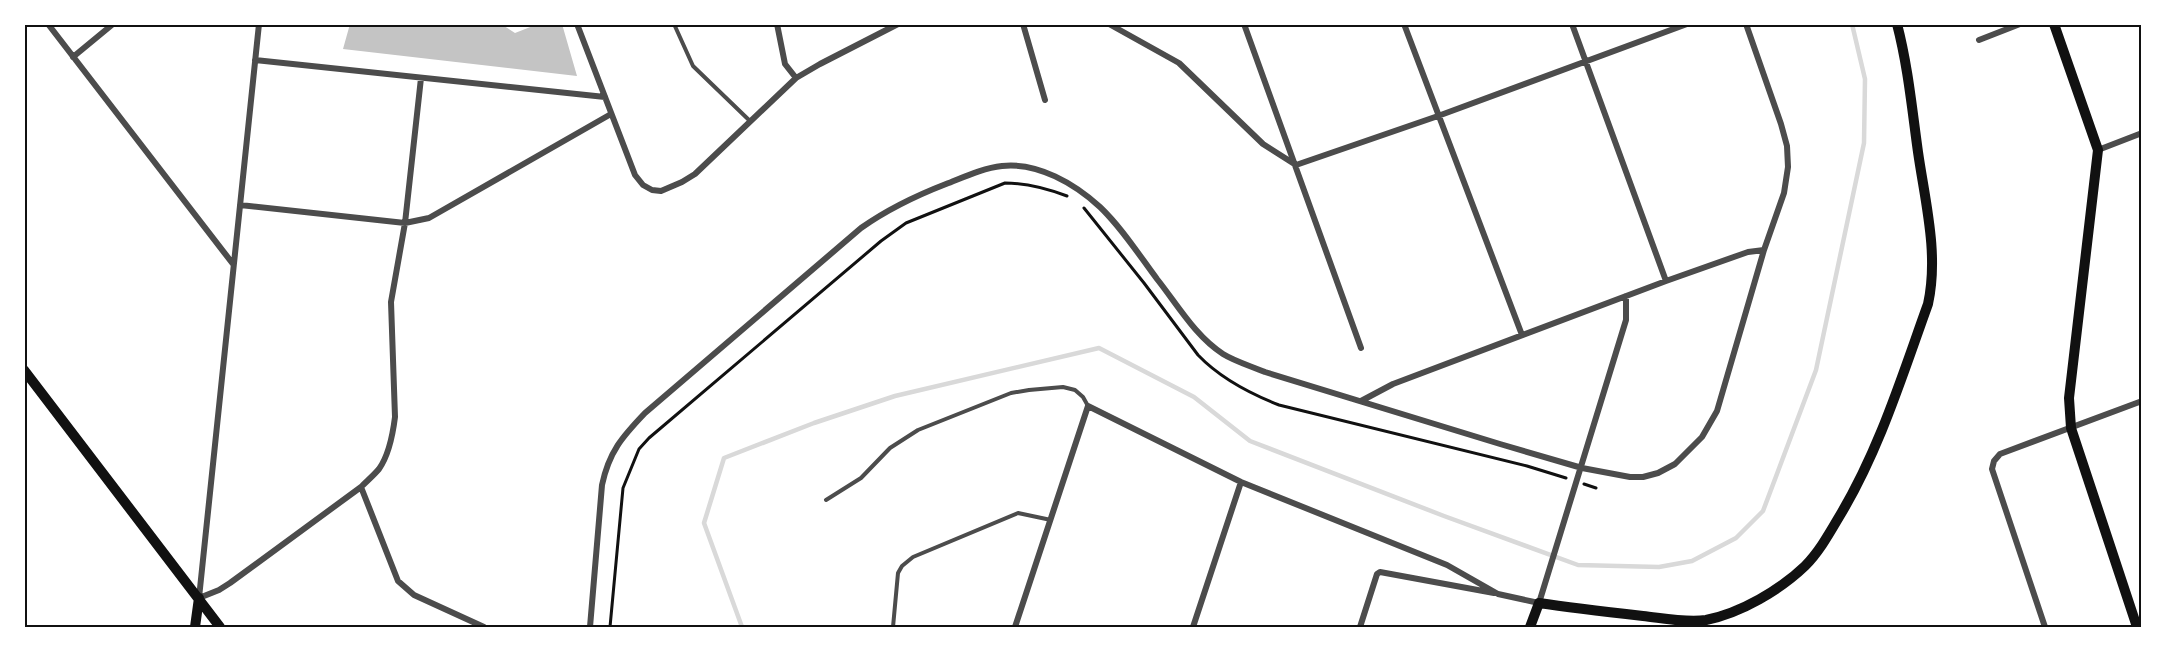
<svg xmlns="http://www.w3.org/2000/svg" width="2166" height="651" font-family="'Public Sans',sans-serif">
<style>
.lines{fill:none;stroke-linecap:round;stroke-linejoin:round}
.stream{stroke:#d9d9d9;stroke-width:4.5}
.building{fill:#c4c4c4}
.path{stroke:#111;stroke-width:3}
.service{stroke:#4c4c4c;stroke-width:4}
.minor{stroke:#4c4c4c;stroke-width:6}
.secondary{stroke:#111;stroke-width:10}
.neatline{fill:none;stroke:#111;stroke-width:2}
</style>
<rect width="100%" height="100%" fill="#fff"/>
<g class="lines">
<!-- stream -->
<path class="stream" d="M 742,627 L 704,523 L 724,458 L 814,423 L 895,396 L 1099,348 L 1194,397 L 1250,441 L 1444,516 L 1578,565 L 1659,567 L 1692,561 L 1736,538 L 1763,511 L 1816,370 L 1864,143 L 1865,79 L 1852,24"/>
</g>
<!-- building -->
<path class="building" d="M 350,24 L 501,24 L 515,33 L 538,24 L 562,24 L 577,76 L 343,49 Z"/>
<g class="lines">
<!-- path -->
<path class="path" d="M 1084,208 L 1144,283 L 1198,355 C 1219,377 1251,394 1279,405 L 1527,466 L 1566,478
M 1584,484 L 1596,488
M 610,627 L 623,488 L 639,449 L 649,438 L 881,241 L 906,223 L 1005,183 C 1026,183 1046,188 1067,196"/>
<!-- service -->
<path class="service" d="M 674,24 L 693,66 L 750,121
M 826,500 L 861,478 L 890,448 L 918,430 L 1011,393 L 1029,390 L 1063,387 L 1075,390 L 1083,397 L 1088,406
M 893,627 L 898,573 L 902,566 L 913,557 L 1018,513 L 1051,520"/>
<!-- minor -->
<path class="minor" d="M 48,24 L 233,264
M 259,24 L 199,598 L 219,590 L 230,583 L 361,487 C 367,481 374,475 379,469 C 389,455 393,433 395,417 L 391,302 L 405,223 L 421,78
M 577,24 L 635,175 L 643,185 L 652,190 L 661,191 L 682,182 L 695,174 L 796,78 L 820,64 L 898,24
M 777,24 L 785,64 L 796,78
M 1023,24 L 1045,100
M 1109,24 L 1179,63 L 1263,144 L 1296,165
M 1244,24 L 1361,348
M 1404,24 L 1522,335
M 1572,24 L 1666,281
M 1979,40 L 2020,24
M 73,57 L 113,24
M 255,60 L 605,97
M 2098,150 L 2142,133
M 1296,165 L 1438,116 L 1687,24
M 240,205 L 405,223 L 429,218 L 611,114
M 1361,401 L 1393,384 L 1666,281 L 1748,252 L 1764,250
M 361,487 L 398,581 L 414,595 L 484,627
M 590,627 L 602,485 C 609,452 622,437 645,413 L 861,228 C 888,209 915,196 946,184 C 964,177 983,168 1002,166 C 1038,162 1075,184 1100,207 C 1122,228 1139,255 1157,279 C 1177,304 1195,336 1223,354 C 1236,362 1251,366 1265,372 L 1500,444 L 1582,468 L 1630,477 L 1643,477 L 1658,473 L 1675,464 L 1702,437 L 1717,411 L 1764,250 L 1784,193 L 1788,167 L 1787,146 L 1781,124 L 1746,24
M 1015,627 L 1088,406 L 1241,482 L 1447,565 L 1498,594 L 1539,603 L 1626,320 L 1626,296
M 1193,627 L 1241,482
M 1360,627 L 1377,574 L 1380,572 L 1494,593
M 2045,627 L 1992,469 L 1994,461 L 2000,454 L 2142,401"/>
<!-- secondary -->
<path class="secondary" d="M 2054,24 L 2098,150 L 2069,398 L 2071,428 L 2137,627
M 24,370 L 220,627
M 195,627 L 199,598
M 1530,627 L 1539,603 C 1573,608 1608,612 1643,616 C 1662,618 1686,623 1706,620 C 1741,613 1780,590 1805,566 C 1819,552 1829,534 1839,517 C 1879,451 1902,376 1928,304 C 1939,254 1925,201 1918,152 C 1912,109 1908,66 1897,24"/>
</g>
<!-- border -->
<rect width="2166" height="651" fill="none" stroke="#ffffff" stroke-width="51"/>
<rect x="26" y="26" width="2114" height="600" class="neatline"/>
</svg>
